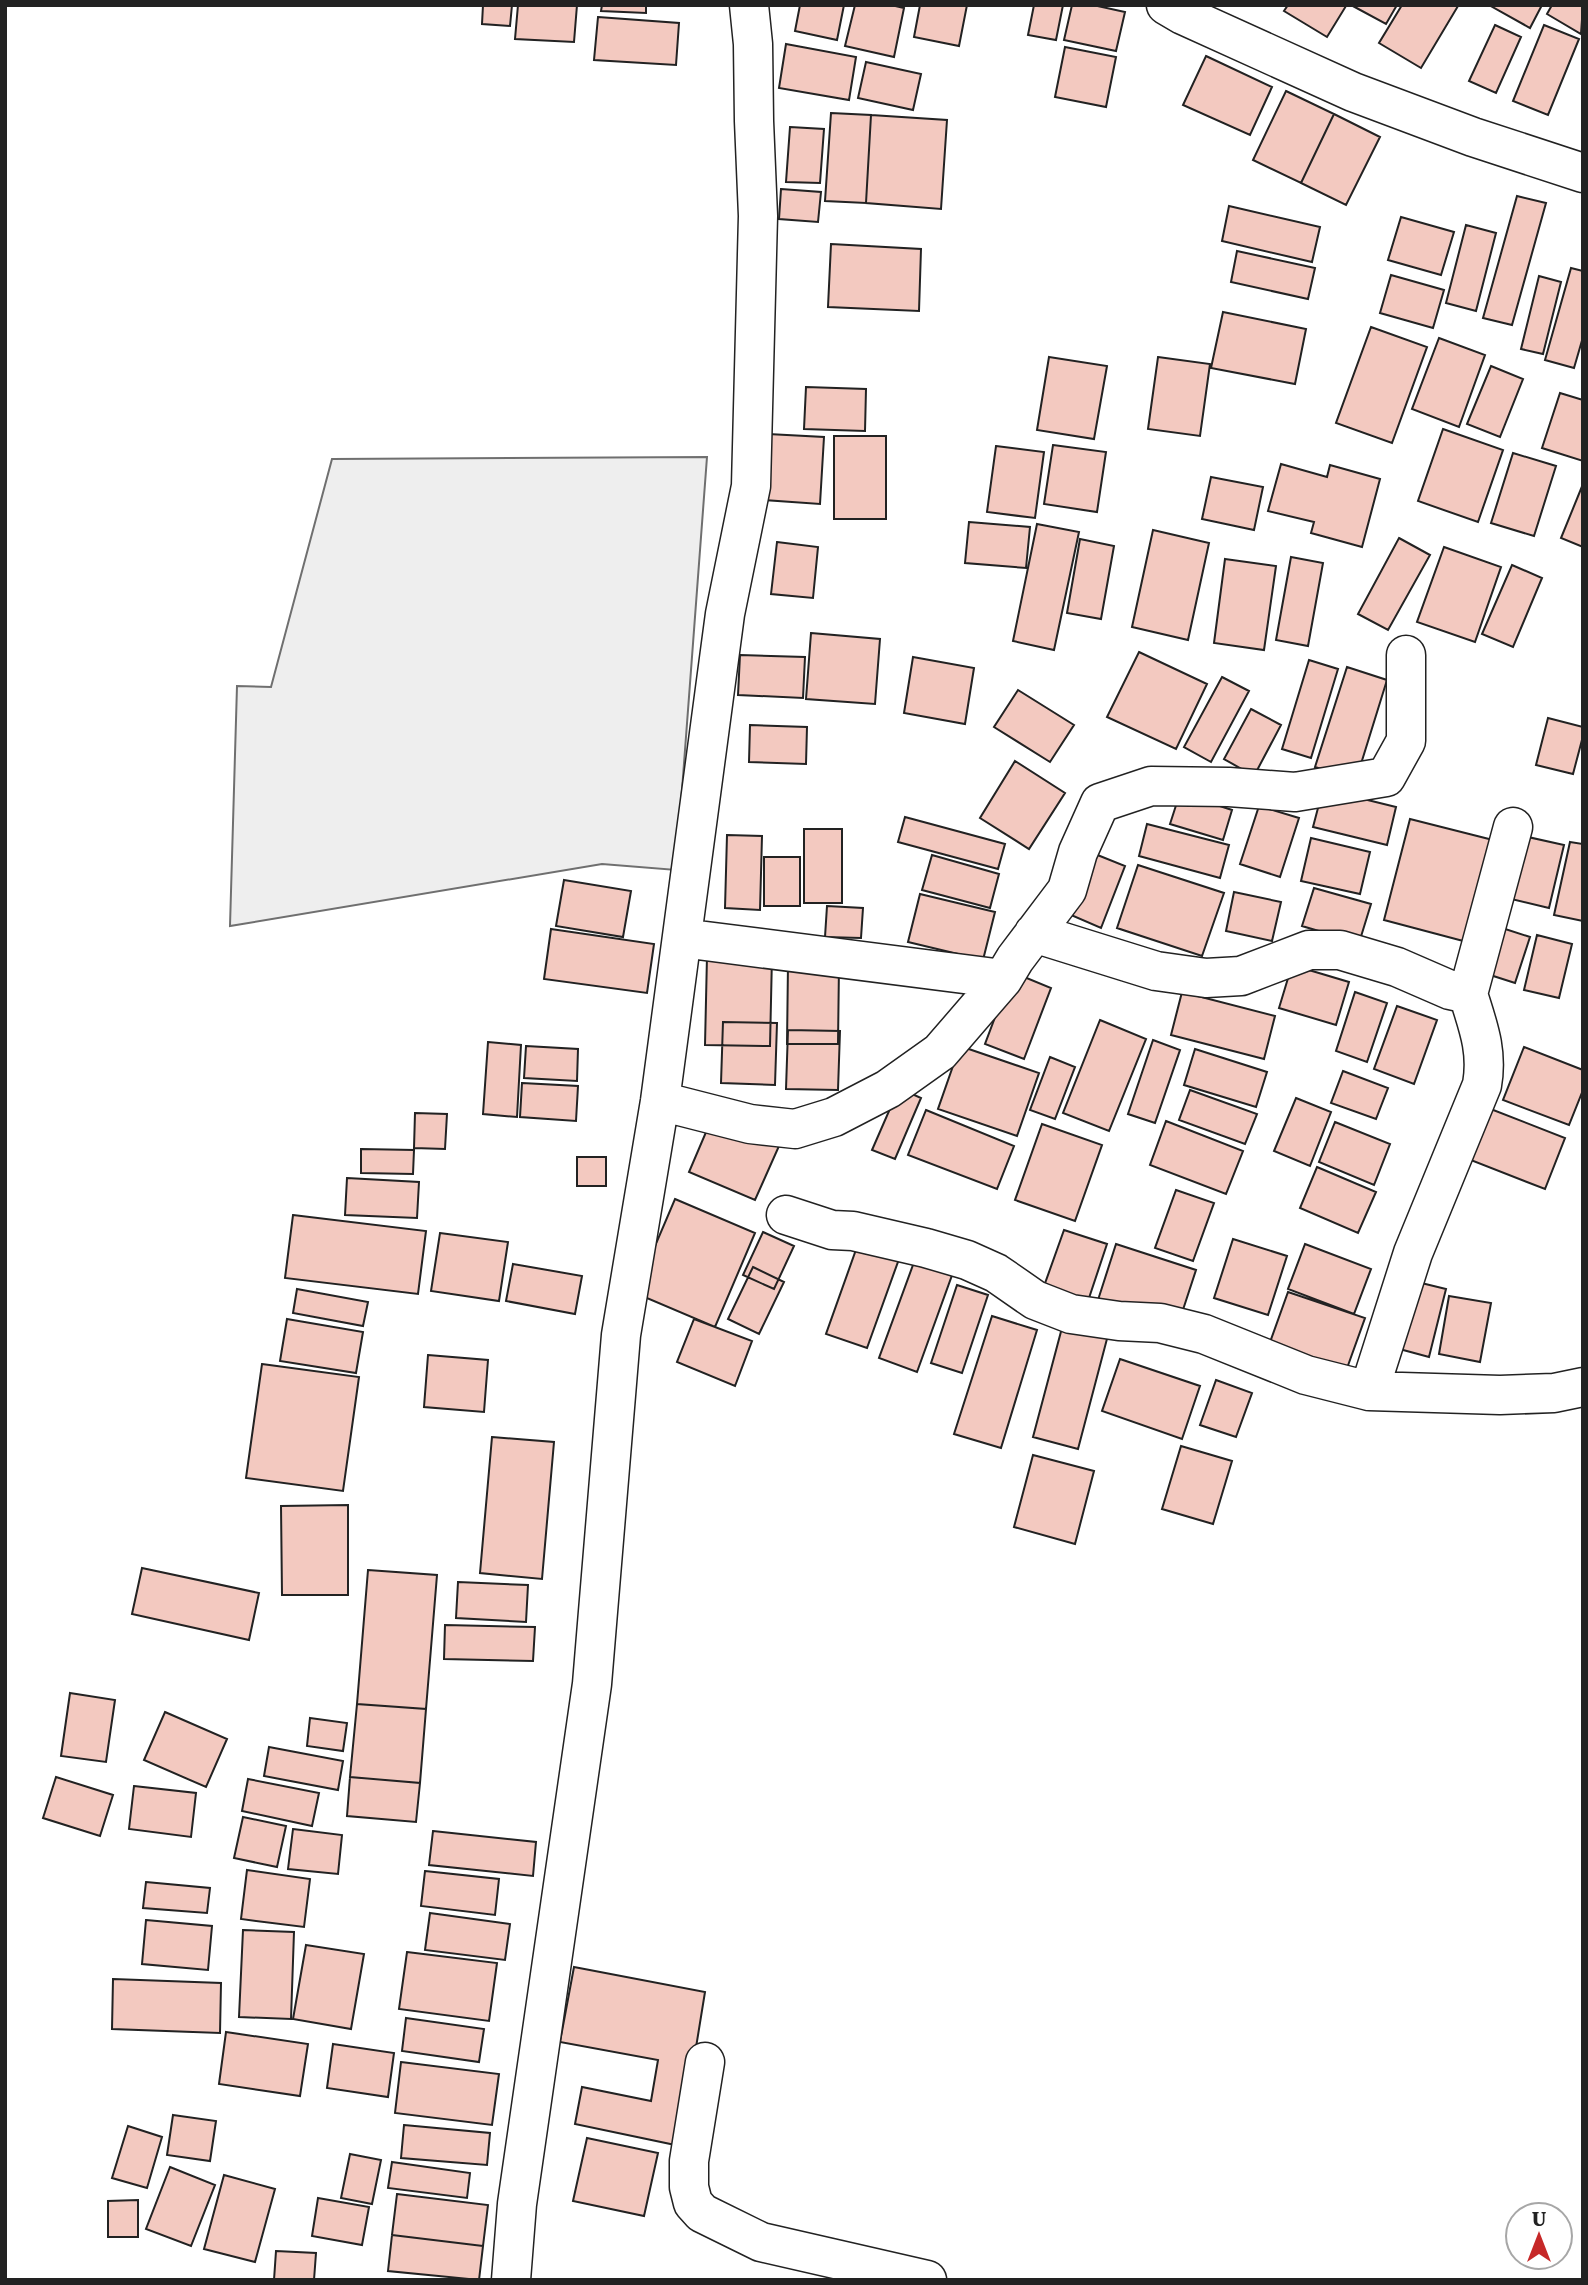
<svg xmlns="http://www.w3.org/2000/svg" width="1588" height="2285" font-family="'Roboto Serif',serif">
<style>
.green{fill:#eee;stroke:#6f6f6f;stroke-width:2}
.building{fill:#f3c9c0;stroke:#222;stroke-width:2}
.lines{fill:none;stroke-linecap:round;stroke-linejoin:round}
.minor-casing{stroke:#222;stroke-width:41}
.minor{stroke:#fff;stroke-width:38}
</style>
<rect width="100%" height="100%" fill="#fff"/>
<!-- green -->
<path class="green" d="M 707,457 L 676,870 L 602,864 L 230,926 L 237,686 L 271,687 L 332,459 Z"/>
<!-- building -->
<path class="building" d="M 483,5 L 512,5 L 510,26 L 482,24 Z
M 518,5 L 577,5 L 574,42 L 515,39 Z
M 602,5 L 646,5 L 646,13 L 601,11 Z
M 800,5 L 844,5 L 837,40 L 795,31 Z
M 855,5 L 891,5 L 904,8 L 894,57 L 845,46 Z
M 920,5 L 967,5 L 959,46 L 914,37 Z
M 1034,5 L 1063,5 L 1056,40 L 1028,35 Z
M 1072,5 L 1093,5 L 1125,12 L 1116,51 L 1064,40 Z
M 1288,5 L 1345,5 L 1346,6 L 1327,37 L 1284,11 Z
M 1351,5 L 1397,5 L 1386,24 Z
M 1402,5 L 1458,6 L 1421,68 L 1379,43 Z
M 1489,5 L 1542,5 L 1530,28 Z
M 1552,5 L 1583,5 L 1581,34 L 1547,14 Z
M 598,17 L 679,23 L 676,65 L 594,60 Z
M 1495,25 L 1521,37 L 1496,93 L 1469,81 Z
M 1544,25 L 1579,39 L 1548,115 L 1513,101 Z
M 786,44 L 856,57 L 849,100 L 779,88 Z
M 1065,47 L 1116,57 L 1106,107 L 1055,97 Z
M 1206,56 L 1272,87 L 1250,135 L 1183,105 Z
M 866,62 L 921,74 L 913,110 L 858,98 Z
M 1286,91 L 1334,114 L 1301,183 L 1253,160 Z
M 831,113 L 871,115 L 866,203 L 825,201 Z
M 1334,114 L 1380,137 L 1346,205 L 1301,183 Z
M 871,115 L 947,120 L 941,209 L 866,203 Z
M 790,127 L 824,129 L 820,183 L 786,182 Z
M 781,189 L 821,192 L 818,222 L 779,219 Z
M 1517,196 L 1546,203 L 1512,325 L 1483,318 Z
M 1229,206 L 1320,227 L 1312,262 L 1222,241 Z
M 1401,217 L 1454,232 L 1441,275 L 1388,260 Z
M 1466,225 L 1496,233 L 1476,311 L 1446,303 Z
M 831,244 L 921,249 L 919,311 L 828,307 Z
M 1237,251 L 1315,268 L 1308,299 L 1231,282 Z
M 1571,268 L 1583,271 L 1583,337 L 1574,368 L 1545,360 Z
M 1391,275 L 1444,290 L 1433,328 L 1380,313 Z
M 1539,276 L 1561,282 L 1543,354 L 1521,349 Z
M 1223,312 L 1306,329 L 1295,384 L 1211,368 Z
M 1371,327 L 1427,347 L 1392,443 L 1336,423 Z
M 1439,338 L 1485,355 L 1459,427 L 1412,409 Z
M 1049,357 L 1107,366 L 1094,439 L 1037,430 Z
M 1158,357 L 1210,364 L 1200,436 L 1148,429 Z
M 1491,366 L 1523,379 L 1500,437 L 1467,424 Z
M 806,387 L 866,389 L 865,431 L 804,429 Z
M 1560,393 L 1583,400 L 1583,461 L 1542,448 Z
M 1443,429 L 1503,450 L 1478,522 L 1418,501 Z
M 768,434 L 824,437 L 820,504 L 764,500 Z
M 834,436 L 886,436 L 886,519 L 834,519 Z
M 1053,445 L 1106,452 L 1097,512 L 1044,504 Z
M 996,446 L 1044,452 L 1035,518 L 987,512 Z
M 1513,453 L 1556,466 L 1534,536 L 1491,523 Z
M 1281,464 L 1327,477 L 1330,465 L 1380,479 L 1362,547 L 1311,533 L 1314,522 L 1268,511 Z
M 1211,477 L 1263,487 L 1254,530 L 1202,519 Z
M 1583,484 L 1583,547 L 1561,538 Z
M 969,522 L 1030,527 L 1026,568 L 965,563 Z
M 1037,524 L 1079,532 L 1054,650 L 1013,641 Z
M 1153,530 L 1209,543 L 1188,640 L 1132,627 Z
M 1399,538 L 1430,555 L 1388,630 L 1358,614 Z
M 1080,539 L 1114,546 L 1101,619 L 1067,613 Z
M 777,542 L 818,547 L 813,598 L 771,594 Z
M 1444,547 L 1501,567 L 1475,642 L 1417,622 Z
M 1291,557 L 1323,563 L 1308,646 L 1276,640 Z
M 1225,559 L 1276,566 L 1264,650 L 1214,643 Z
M 1512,565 L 1542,578 L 1513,647 L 1482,634 Z
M 811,633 L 880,639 L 875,704 L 806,699 Z
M 1139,652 L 1207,684 L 1176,749 L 1107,717 Z
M 740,655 L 805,657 L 803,698 L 738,695 Z
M 913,657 L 974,668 L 965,724 L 904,713 Z
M 1309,660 L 1338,669 L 1311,758 L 1282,749 Z
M 1347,667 L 1387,680 L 1356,780 L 1315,767 Z
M 1222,677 L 1249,691 L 1211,762 L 1184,747 Z
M 1018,690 L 1074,725 L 1050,762 L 994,727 Z
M 1251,709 L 1281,725 L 1254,776 L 1224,759 Z
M 1548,718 L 1583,727 L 1583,736 L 1573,774 L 1536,765 Z
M 750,725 L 807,727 L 806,764 L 749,762 Z
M 1015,761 L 1065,793 L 1029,849 L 980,818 Z
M 1323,789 L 1396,807 L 1387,845 L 1313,827 Z
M 1180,793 L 1232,810 L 1223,840 L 1170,824 Z
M 1259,806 L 1299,818 L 1280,877 L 1240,864 Z
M 905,817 L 1005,844 L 998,869 L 898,842 Z
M 1410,819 L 1493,840 L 1467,942 L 1384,920 Z
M 1147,824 L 1229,845 L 1220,878 L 1139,856 Z
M 804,829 L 842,829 L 842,903 L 804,903 Z
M 727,835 L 762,836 L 760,910 L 725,908 Z
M 1519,835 L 1564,845 L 1549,908 L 1503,897 Z
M 1311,838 L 1370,852 L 1360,894 L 1301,881 Z
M 1570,842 L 1583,844 L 1583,921 L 1554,915 Z
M 1095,854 L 1125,866 L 1101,928 L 1071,915 Z
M 932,855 L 999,874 L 990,908 L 922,890 Z
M 764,857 L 800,857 L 800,906 L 764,906 Z
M 1138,865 L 1224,893 L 1202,956 L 1117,928 Z
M 564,880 L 631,891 L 623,937 L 556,926 Z
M 1314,888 L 1371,904 L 1359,943 L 1302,926 Z
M 1234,892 L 1281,902 L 1272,941 L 1226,931 Z
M 920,894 L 995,912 L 983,960 L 908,942 Z
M 827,906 L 863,908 L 861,938 L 825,937 Z
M 1499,927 L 1530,937 L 1515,983 L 1484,973 Z
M 551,929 L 654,944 L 647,993 L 544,979 Z
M 1537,935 L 1572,944 L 1559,998 L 1524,990 Z
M 707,956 L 772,956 L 770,1046 L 705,1045 Z
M 788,964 L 839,965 L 838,1044 L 787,1044 Z
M 1292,965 L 1349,982 L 1336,1025 L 1279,1008 Z
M 1012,972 L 1051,988 L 1024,1059 L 985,1044 Z
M 1182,992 L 1275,1016 L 1264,1059 L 1171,1035 Z
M 1355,992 L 1387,1003 L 1367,1062 L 1336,1051 Z
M 1397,1006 L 1437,1020 L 1414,1084 L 1374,1069 Z
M 1100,1020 L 1146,1039 L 1109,1131 L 1063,1113 Z
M 723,1022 L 777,1023 L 775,1085 L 721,1083 Z
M 788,1030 L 840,1031 L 838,1090 L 786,1089 Z
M 1153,1040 L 1180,1050 L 1155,1123 L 1128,1114 Z
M 488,1042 L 521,1045 L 517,1117 L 483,1114 Z
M 526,1046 L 578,1049 L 577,1081 L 524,1078 Z
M 960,1046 L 1039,1073 L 1017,1136 L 938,1109 Z
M 1524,1047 L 1583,1070 L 1583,1090 L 1569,1125 L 1503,1100 Z
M 1195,1049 L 1267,1072 L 1256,1107 L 1184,1085 Z
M 1050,1057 L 1075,1067 L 1055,1119 L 1030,1110 Z
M 1343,1071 L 1388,1088 L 1376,1119 L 1331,1103 Z
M 522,1083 L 578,1086 L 576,1121 L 520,1117 Z
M 899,1088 L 921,1098 L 895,1159 L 872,1150 Z
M 1190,1090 L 1257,1114 L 1245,1144 L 1179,1120 Z
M 1296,1098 L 1331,1112 L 1310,1166 L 1274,1151 Z
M 1483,1106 L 1565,1138 L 1545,1189 L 1463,1157 Z
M 926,1110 L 1014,1146 L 997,1189 L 908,1155 Z
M 415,1113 L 447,1114 L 445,1149 L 414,1148 Z
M 712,1118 L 779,1146 L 755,1200 L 689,1172 Z
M 1166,1121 L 1243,1151 L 1226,1194 L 1150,1165 Z
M 1335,1122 L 1390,1144 L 1374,1185 L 1319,1162 Z
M 1042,1124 L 1102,1145 L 1075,1221 L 1015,1200 Z
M 361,1149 L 414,1150 L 413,1174 L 361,1173 Z
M 577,1157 L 606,1157 L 606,1186 L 577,1186 Z
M 1317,1167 L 1376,1192 L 1358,1233 L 1300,1208 Z
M 347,1178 L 419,1182 L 417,1218 L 345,1215 Z
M 1176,1190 L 1214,1203 L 1193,1261 L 1155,1248 Z
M 675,1199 L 755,1233 L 715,1327 L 635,1293 Z
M 293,1215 L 426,1231 L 418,1294 L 285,1278 Z
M 1064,1230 L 1107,1244 L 1087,1304 L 1043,1289 Z
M 763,1232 L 794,1246 L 774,1289 L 743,1275 Z
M 440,1233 L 508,1242 L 499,1301 L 431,1291 Z
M 1233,1239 L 1287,1256 L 1268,1315 L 1214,1298 Z
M 858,1244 L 899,1259 L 867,1348 L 826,1334 Z
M 1116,1244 L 1196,1270 L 1178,1325 L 1098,1300 Z
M 1305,1244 L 1371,1269 L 1354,1314 L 1288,1289 Z
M 917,1254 L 955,1267 L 917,1372 L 879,1358 Z
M 513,1264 L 582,1276 L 575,1314 L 506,1301 Z
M 753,1267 L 784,1282 L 759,1334 L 728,1319 Z
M 1409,1280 L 1446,1289 L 1429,1357 L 1392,1347 Z
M 957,1285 L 988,1295 L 962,1373 L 931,1363 Z
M 297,1289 L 368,1302 L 363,1326 L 293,1313 Z
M 1288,1292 L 1365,1318 L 1346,1371 L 1269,1345 Z
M 1449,1296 L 1491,1303 L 1480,1362 L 1439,1354 Z
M 992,1316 L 1037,1330 L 1001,1448 L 954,1434 Z
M 287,1319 L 363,1332 L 356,1373 L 280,1361 Z
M 694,1319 L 752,1341 L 735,1386 L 677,1362 Z
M 1063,1324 L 1108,1335 L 1078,1449 L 1033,1437 Z
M 428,1355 L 488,1360 L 484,1412 L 424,1407 Z
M 1120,1359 L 1200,1386 L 1182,1439 L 1102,1411 Z
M 262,1364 L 359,1377 L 343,1491 L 246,1478 Z
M 1216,1380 L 1252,1393 L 1236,1437 L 1200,1425 Z
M 492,1437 L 554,1442 L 542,1579 L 480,1573 Z
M 1181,1446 L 1232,1461 L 1213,1524 L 1162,1509 Z
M 1033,1455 L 1094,1471 L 1075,1544 L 1014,1527 Z
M 348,1505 L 348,1595 L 282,1595 L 281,1506 Z
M 142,1568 L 259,1593 L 249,1640 L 132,1614 Z
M 368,1570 L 437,1575 L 426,1709 L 357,1704 Z
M 458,1582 L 528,1585 L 526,1622 L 456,1618 Z
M 445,1625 L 535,1627 L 533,1661 L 444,1659 Z
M 70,1693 L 115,1700 L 106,1762 L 61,1756 Z
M 357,1704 L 426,1709 L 420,1783 L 350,1777 Z
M 165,1712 L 227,1739 L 206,1787 L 144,1760 Z
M 310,1718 L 347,1723 L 343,1751 L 307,1746 Z
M 269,1747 L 343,1761 L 338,1790 L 264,1776 Z
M 56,1777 L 113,1795 L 100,1836 L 43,1818 Z
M 350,1777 L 420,1783 L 416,1822 L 347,1816 Z
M 248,1779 L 319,1793 L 312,1826 L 242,1811 Z
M 134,1786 L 196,1793 L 191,1837 L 129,1829 Z
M 243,1817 L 286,1826 L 277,1867 L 234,1858 Z
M 293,1829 L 342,1835 L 338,1874 L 288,1869 Z
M 433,1831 L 536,1842 L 533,1876 L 429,1865 Z
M 247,1870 L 310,1879 L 304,1927 L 241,1919 Z
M 425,1871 L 499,1879 L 495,1915 L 421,1906 Z
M 146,1882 L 210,1888 L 207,1913 L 143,1908 Z
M 430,1913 L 510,1924 L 505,1960 L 425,1950 Z
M 146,1920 L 212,1926 L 208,1970 L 142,1964 Z
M 243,1930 L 294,1932 L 291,2019 L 239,2017 Z
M 306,1945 L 364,1954 L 351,2029 L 293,2019 Z
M 407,1952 L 497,1963 L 489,2021 L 399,2009 Z
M 574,1967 L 705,1992 L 680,2146 L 575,2124 L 582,2087 L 651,2101 L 658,2060 L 560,2042 Z
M 113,1979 L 221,1983 L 220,2033 L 112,2029 Z
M 406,2018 L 484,2029 L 479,2062 L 402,2051 Z
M 226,2032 L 308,2044 L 300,2096 L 219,2084 Z
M 333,2044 L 394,2053 L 388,2097 L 327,2088 Z
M 401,2062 L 499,2074 L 492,2125 L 395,2113 Z
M 173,2115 L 216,2121 L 210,2161 L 167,2155 Z
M 404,2125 L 490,2133 L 487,2165 L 401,2158 Z
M 128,2126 L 162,2137 L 147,2188 L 112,2178 Z
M 587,2138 L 658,2153 L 644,2216 L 573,2201 Z
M 350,2154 L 381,2160 L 372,2204 L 341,2198 Z
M 392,2162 L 470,2173 L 467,2198 L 388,2188 Z
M 170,2167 L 215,2185 L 191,2246 L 146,2229 Z
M 224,2175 L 275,2189 L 255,2262 L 204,2249 Z
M 397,2194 L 488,2205 L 483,2246 L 392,2235 Z
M 318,2198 L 369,2207 L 362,2245 L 312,2236 Z
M 138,2200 L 138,2237 L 108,2237 L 108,2201 Z
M 392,2235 L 483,2246 L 479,2280 L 388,2271 Z
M 276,2251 L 316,2253 L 314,2280 L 274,2280 Z"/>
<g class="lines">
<!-- minor casing -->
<g class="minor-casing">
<path id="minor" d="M 1166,5 L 1183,15 L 1353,92 L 1473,137 L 1583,173
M 1034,933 L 1156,971 L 1206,978 L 1241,976 L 1309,950 L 1340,950 L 1397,967 L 1450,990 L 1468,994 L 1513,827
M 682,938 L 1003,979
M 660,1101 L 750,1124 L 795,1129 L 834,1117 L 888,1089 L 940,1052 L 1003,979 L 1015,959 L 1067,890 L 1078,852 L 1100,803 L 1151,786 L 1229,787 L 1295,792 L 1386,777 L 1406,741 L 1406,655
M 786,1215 L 832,1230 L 853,1231 L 926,1248 L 967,1260 L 996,1273 L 1035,1300 L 1071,1314 L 1119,1321 L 1160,1323 L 1204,1334 L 1306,1375 L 1369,1391 L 1500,1395 L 1554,1393 L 1583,1387
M 1369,1391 L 1413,1253 L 1482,1085 C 1488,1051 1478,1026 1468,994
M 705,2062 L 689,2161 L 689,2187 L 693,2203 L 702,2213 L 761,2242 L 927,2280
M 511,2280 L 517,2204 L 592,1684 L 621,1335 L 660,1101 L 725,614 L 751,486 L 758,216 L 754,121 L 753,44 L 749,5"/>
</g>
<!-- minor -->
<use href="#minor" class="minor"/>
</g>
<!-- border -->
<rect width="1588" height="2285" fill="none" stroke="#222222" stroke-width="14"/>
<!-- north arrow -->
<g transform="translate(1539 2236)"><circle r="33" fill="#ffffff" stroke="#a7a7a7" stroke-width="2"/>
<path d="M0-5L12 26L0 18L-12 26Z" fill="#c62828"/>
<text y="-10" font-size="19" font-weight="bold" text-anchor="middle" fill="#222222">U</text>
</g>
</svg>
